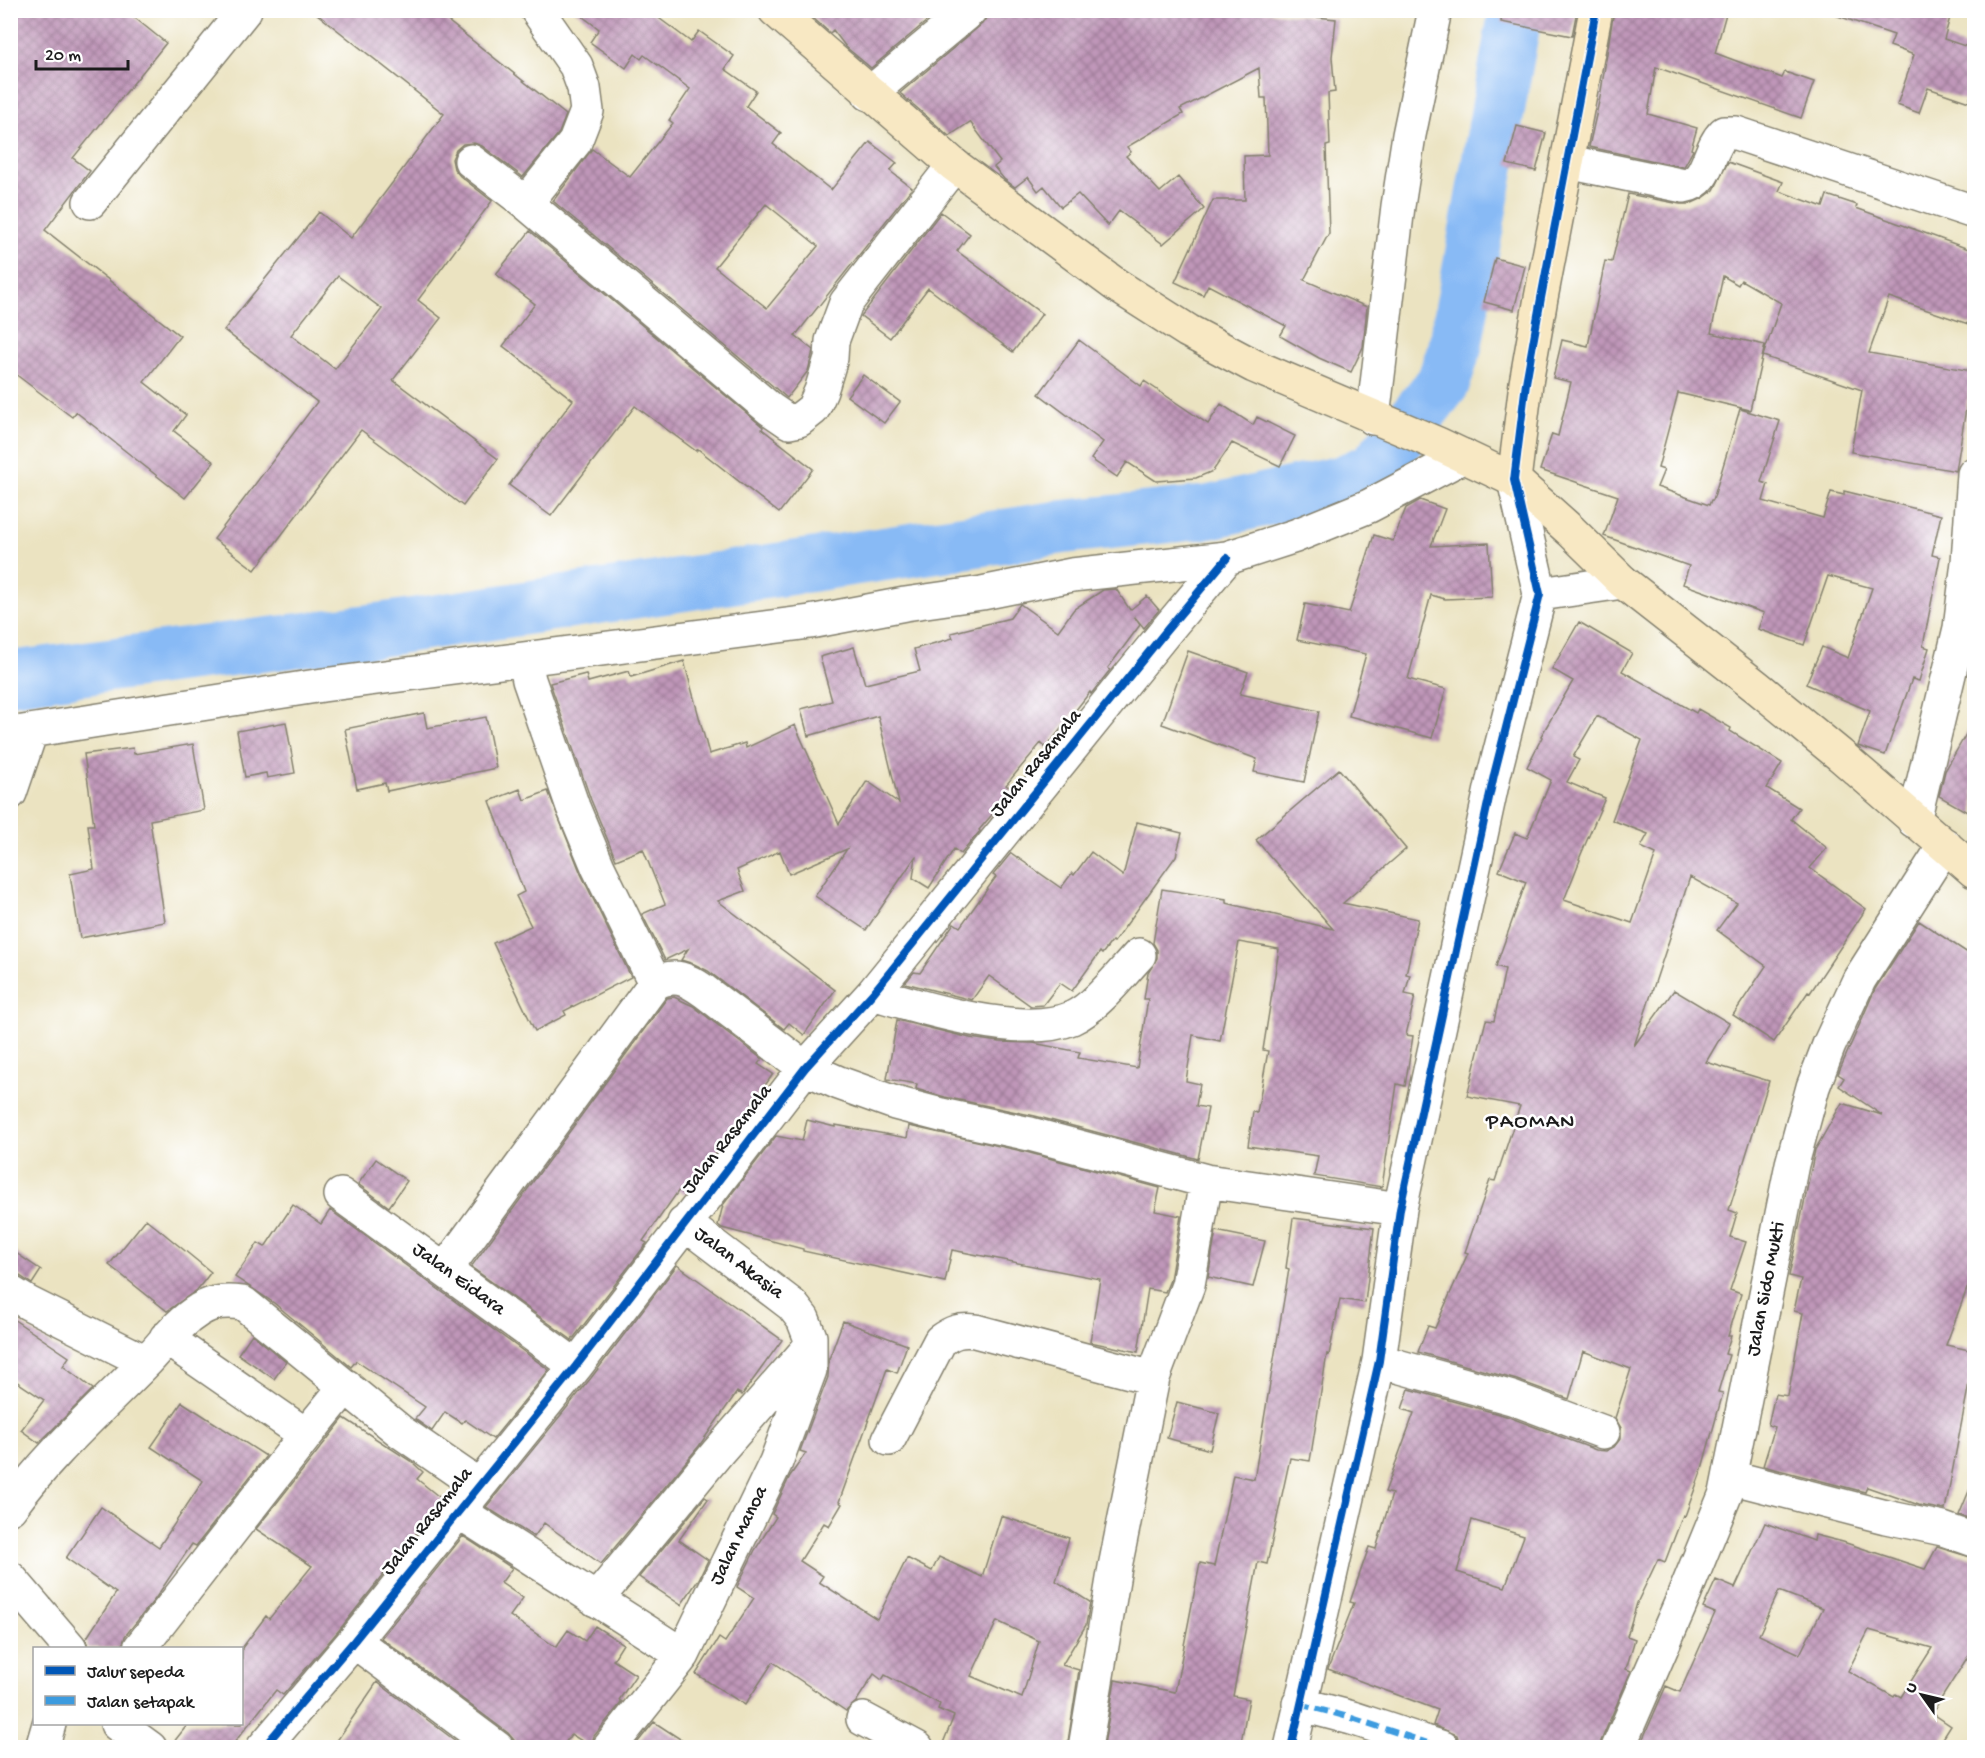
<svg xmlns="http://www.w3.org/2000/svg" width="1985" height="1758" font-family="'Gochi Hand',sans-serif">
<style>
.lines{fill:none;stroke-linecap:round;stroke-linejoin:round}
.river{stroke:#88baf5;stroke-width:54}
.building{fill:url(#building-cross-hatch);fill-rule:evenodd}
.street-casing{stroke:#84806e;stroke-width:36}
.secondary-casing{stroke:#84806e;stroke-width:36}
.street{stroke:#fff;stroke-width:33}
.secondary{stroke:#f8e8c3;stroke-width:33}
.quiet{stroke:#3c9bdf;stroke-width:6;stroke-dasharray:12 6;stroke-linecap:butt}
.cycleway-casing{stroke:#fff;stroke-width:11}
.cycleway{stroke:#0057b8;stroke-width:8}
.labels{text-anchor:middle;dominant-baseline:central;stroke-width:5;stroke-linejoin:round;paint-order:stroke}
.street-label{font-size:20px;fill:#1c1c1c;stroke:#fff}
.quarter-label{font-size:22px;letter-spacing:1.5px;fill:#1c1c1c;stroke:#fff}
</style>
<defs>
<pattern id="building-cross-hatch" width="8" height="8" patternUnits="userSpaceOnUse" patternTransform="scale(1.5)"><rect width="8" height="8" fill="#c097b9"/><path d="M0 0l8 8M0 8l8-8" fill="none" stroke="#9b7a96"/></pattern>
</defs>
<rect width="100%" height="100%" fill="#fff"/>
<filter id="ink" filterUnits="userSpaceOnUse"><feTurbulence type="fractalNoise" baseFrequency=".0167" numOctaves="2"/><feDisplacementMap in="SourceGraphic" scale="12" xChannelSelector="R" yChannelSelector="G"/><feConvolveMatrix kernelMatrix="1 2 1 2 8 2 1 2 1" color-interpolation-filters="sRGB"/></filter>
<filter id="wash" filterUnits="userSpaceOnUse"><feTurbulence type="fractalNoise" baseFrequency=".008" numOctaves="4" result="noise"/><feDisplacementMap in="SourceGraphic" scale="24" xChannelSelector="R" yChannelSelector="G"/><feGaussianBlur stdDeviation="1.35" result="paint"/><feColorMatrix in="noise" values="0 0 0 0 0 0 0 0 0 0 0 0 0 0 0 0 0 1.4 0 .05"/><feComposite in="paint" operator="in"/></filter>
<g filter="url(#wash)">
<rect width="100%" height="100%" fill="#ebe3c1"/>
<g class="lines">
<!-- river -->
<path class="river" d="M 10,678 L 392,628 L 1063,527 L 1209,512 L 1343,482 L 1374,469 L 1443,383 L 1455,347 L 1516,10"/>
</g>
<g id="blocks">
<!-- building -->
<path class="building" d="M 10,10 L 125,10 L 166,43 L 73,158 L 90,171 L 45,230 L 180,336 L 144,382 L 186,415 L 174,431 L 214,462 L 185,498 L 76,412 L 72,417 L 10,370 Z
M 312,10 L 434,10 L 566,115 L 559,133 L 523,177 L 482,146 L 474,143 L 463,144 L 456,150 L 452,159 L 454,169 L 460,176 L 492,201 L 418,300 L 441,318 L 393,380 L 498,459 L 463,506 L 361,430 L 255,570 L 214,539 L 317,402 L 224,330 L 319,212 L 351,238 L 444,114 ZM 338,276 L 382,309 L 335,369 L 291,335 Z
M 574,10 L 648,10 L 691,42 L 699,31 L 734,56 L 725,69 L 756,91 L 746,106 L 781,133 L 773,144 L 831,190 L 870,142 L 897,163 L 890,171 L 912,188 L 795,336 L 813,350 L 812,355 L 808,371 L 787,398 L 553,201 L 592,149 L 630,177 L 673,123 L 669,120 L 690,89 L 644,55 L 641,59 L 635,54 L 626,68 L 590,42 L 599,29 ZM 766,204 L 818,246 L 767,308 L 715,267 Z
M 804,10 L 940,10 L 871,68 L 846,47 L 833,30 L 830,33 Z
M 988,10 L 1249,10 L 1336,19 L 1332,57 L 1335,92 L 1328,93 L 1330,145 L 1326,146 L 1329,233 L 1304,280 L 1367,307 L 1363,347 L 1351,372 L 1319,358 L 1280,336 L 1286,326 L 1208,285 L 1203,295 L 1175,282 L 1213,200 L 1245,200 L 1244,156 L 1268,155 L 1266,98 L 1261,98 L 1259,68 L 1180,109 L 1183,114 L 1127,147 L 1131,152 L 1126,156 L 1160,192 L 1178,177 L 1204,209 L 1163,244 L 1119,211 L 1108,226 L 1078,194 L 1061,207 L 1044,186 L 1038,191 L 1028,177 L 1015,187 L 1004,179 L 994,167 L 1000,162 L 970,122 L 949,136 L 900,93 L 982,24 L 987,17 Z
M 1502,10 L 1577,10 L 1572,36 L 1501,22 Z
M 1614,10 L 1727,10 L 1715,53 L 1782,78 L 1785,72 L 1814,82 L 1801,118 L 1656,67 L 1648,114 L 1697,128 L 1691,149 L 1693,150 L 1685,165 L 1683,167 L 1589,147 L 1600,97 Z
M 1836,10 L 1952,10 L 1944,39 L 1974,49 L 1974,85 L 1969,102 L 1928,88 L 1919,113 L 1897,105 L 1914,55 L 1890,46 L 1894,35 L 1835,15 Z
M 1517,126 L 1546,133 L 1536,171 L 1507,164 Z
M 1728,162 L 1783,182 L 1779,191 L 1823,207 L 1827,195 L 1857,205 L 1856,208 L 1974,251 L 1974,326 L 1889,297 L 1869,353 L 1972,371 L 1956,471 L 1851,452 L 1862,390 L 1763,356 L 1781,303 L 1741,280 L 1738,285 L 1723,276 L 1711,333 L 1765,345 L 1750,410 L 1678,393 L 1658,468 L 1664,470 L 1657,487 L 1709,505 L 1711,500 L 1713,500 L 1740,409 L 1780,421 L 1761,482 L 1768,484 L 1763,501 L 1823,518 L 1831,492 L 1844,495 L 1844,491 L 1941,515 L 1932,555 L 1940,557 L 1923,646 L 1929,648 L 1919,681 L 1912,679 L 1885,755 L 1858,746 L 1870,711 L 1806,684 L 1822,647 L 1848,658 L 1872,588 L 1828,576 L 1804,645 L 1758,629 L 1764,613 L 1683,584 L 1689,566 L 1604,536 L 1618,496 L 1540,470 L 1552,434 L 1558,436 L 1571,382 L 1553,378 L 1562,340 L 1588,346 L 1605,261 L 1612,262 L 1628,194 L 1680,204 L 1690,204 L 1703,198 L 1714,190 Z
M 941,212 L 970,234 L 957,251 L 1042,314 L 1013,352 L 928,288 L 890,338 L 861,316 Z
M 530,231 L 763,427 L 762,429 L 813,469 L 779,513 L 698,449 L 696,451 L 635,406 L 551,516 L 509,485 L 573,400 L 503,346 L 535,304 L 496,274 Z
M 1495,258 L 1525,266 L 1514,310 L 1484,302 Z
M 1079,340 L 1141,386 L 1144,381 L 1208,424 L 1221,404 L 1253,425 L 1257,417 L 1295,436 L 1280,466 L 1232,443 L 1213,471 L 1196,478 L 1156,481 L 1127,462 L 1117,477 L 1091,459 L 1103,442 L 1039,394 Z
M 863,375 L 900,402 L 884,423 L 847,396 Z
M 1420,500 L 1445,509 L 1431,546 L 1489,543 L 1492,597 L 1445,599 L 1431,595 L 1408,679 L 1446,689 L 1432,738 L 1349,716 L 1366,654 L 1297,640 L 1305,604 L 1349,613 L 1374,535 L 1393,541 L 1406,508 Z
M 1116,589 L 1130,610 L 1147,596 L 1159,610 L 1144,628 L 1134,616 L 1140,625 L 1108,668 L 1110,670 L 1091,694 L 1090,692 L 1046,748 L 1041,743 L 1006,785 L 1013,790 L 979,830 L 980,831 L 961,854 L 954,849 L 929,888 L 913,878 L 916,856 L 866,930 L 815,896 L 847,849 L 789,874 L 780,851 L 737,870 L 745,891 L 718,901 L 835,990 L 804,1035 L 789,1023 L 784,1029 L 708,971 L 694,964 L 681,960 L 688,949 L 665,960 L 642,914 L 665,904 L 643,849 L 616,860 L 591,800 L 550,683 L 586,674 L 588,682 L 629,671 L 631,677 L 684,661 L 709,754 L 745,743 L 746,748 L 795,725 L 839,824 L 867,781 L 899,803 L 878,716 L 808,736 L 801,709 L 832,701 L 820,657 L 854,647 L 865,684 L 920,671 L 914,649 L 953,638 L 951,633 L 1010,618 L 1020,604 L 1058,631 L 1074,609 L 1103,590 Z
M 1579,622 L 1632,653 L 1622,671 L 1696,713 L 1698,709 L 1731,728 L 1730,731 L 1782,763 L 1767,788 L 1799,808 L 1791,819 L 1827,848 L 1810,868 L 1866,909 L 1810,993 L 1808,992 L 1774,1042 L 1733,1015 L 1766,966 L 1717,930 L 1737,903 L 1690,877 L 1634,1046 L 1674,990 L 1729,1023 L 1706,1062 L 1769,1081 L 1729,1210 L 1737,1213 L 1730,1237 L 1746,1242 L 1730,1290 L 1741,1294 L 1728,1336 L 1731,1336 L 1725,1354 L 1729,1355 L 1718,1392 L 1723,1393 L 1701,1472 L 1685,1516 L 1683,1515 L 1665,1562 L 1658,1559 L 1637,1603 L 1627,1636 L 1635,1639 L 1626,1669 L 1631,1671 L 1601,1741 L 1600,1748 L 1461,1748 L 1457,1735 L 1433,1725 L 1438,1710 L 1328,1669 L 1354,1603 L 1350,1602 L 1369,1547 L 1376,1549 L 1392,1494 L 1385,1492 L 1414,1413 L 1402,1409 L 1409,1389 L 1506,1416 L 1596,1450 L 1606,1451 L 1614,1447 L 1621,1438 L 1621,1428 L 1615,1418 L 1631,1369 L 1583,1351 L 1569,1399 L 1517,1380 L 1418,1352 L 1428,1326 L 1435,1328 L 1468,1253 L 1465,1252 L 1490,1180 L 1495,1181 L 1520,1106 L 1467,1096 L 1486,1020 L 1494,1021 L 1505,969 L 1496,966 L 1526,882 L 1499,871 L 1515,833 L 1527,838 L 1551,780 L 1527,767 L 1542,737 L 1541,736 L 1573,681 L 1552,669 ZM 1597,716 L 1642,740 L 1612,820 L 1648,834 L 1641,847 L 1656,854 L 1632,923 L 1564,900 L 1580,860 L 1579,859 L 1605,798 L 1567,782 L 1579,760 L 1573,757 ZM 1472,1520 L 1524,1536 L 1505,1587 L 1457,1572 Z
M 1188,651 L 1248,672 L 1240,694 L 1319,711 L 1304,782 L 1254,772 L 1257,759 L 1162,724 Z
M 424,713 L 427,728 L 486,717 L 496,768 L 387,791 L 385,783 L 357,789 L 345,729 Z
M 1974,720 L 1974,816 L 1939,796 L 1945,771 Z
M 286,722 L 295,773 L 267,778 L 266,773 L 245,777 L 237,731 Z
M 193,744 L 204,810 L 150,820 L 165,922 L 80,938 L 70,874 L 94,869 L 88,825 L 94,825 L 84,754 L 133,748 L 134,754 Z
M 1339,769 L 1406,849 L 1343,903 L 1418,919 L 1406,974 L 1410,975 L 1405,994 L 1415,996 L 1406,1035 L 1413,1036 L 1405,1086 L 1397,1084 L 1382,1187 L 1314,1176 L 1318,1156 L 1248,1146 L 1253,1112 L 1257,1113 L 1268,1051 L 1263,1050 L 1279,949 L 1239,942 L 1220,1041 L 1193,1035 L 1186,1081 L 1200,1084 L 1196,1106 L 1208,1108 L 1198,1159 L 1035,1116 L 945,1097 L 916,1089 L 917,1084 L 887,1079 L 897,1020 L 970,1038 L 999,1042 L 1033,1043 L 1080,1052 L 1078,1058 L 1137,1068 L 1148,999 L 1144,999 L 1148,973 L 1157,958 L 1157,950 L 1153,943 L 1162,889 L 1226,899 L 1226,903 L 1333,929 L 1256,840 Z
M 520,789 L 524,800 L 548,791 L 581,874 L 631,977 L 564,1011 L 566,1015 L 535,1031 L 493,943 L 531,926 L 516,896 L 524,892 L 490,801 Z
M 1137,822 L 1182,833 L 1176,856 L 1114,942 L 1112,941 L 1102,954 L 1100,952 L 1072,991 L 1060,983 L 1043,1005 L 1031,1006 L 989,976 L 972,1000 L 905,983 L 914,972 L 920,973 L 954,923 L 960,927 L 996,877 L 993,875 L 1011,853 L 1061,888 L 1072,873 L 1074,875 L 1091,852 L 1123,876 Z
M 1919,921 L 1974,957 L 1974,1270 L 1946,1345 L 1974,1351 L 1974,1357 L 1945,1510 L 1919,1505 L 1867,1487 L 1865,1492 L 1763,1466 L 1775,1427 L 1768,1425 L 1775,1394 L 1788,1396 L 1803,1313 L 1794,1311 L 1801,1279 L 1789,1276 L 1815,1150 L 1842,1103 L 1882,1115 L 1839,1086 L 1844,1078 L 1838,1074 L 1875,989 Z
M 674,997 L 693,1006 L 762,1059 L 758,1064 L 773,1074 L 735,1129 L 685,1194 L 679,1190 L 643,1241 L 647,1243 L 572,1340 L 471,1267 L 667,998 Z
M 807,1120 L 835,1127 L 835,1125 L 907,1138 L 909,1126 L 1026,1152 L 1160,1188 L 1155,1211 L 1181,1216 L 1170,1280 L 1165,1292 L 1148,1289 L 1138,1352 L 1090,1342 L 1100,1279 L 952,1250 L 945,1282 L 803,1251 L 803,1249 L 722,1228 L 718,1225 L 723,1205 L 776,1136 L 802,1141 Z
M 376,1159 L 407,1181 L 389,1207 L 358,1184 Z
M 293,1205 L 321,1224 L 330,1210 L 549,1370 L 493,1439 L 465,1420 L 462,1423 L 445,1412 L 432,1431 L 415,1419 L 425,1407 L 356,1361 L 351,1367 L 274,1303 L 235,1277 L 258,1243 L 265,1247 Z
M 1293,1218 L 1374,1228 L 1365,1303 L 1340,1299 L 1329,1355 L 1327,1354 L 1310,1461 L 1290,1458 L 1267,1564 L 1258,1562 L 1233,1696 L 1249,1699 L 1240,1748 L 1117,1748 L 1104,1745 L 1115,1680 L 1175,1692 L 1200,1563 L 1214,1566 L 1233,1475 L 1254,1479 L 1289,1269 L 1286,1268 Z
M 146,1219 L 211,1272 L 197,1290 L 167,1311 L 109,1265 Z
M 1216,1231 L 1265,1241 L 1253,1287 L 1208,1277 Z
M 10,1249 L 41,1270 L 32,1284 L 20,1276 L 10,1273 Z
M 677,1265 L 782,1340 L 742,1395 L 737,1392 L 699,1446 L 601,1564 L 544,1523 L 534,1537 L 486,1507 L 591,1378 Z
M 10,1317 L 69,1357 L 63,1366 L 93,1389 L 39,1443 L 21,1430 L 44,1400 L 10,1377 Z
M 843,1321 L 907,1345 L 897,1373 L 887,1369 L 839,1502 L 842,1504 L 829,1526 L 824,1523 L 800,1561 L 823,1576 L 819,1582 L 877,1619 L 907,1558 L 932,1571 L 939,1557 L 982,1577 L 1001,1516 L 1069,1538 L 1056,1581 L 1090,1602 L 1086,1625 L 1062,1665 L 1079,1670 L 1067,1748 L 941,1748 L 954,1716 L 938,1709 L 940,1704 L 885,1675 L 882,1680 L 874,1674 L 856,1702 L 846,1711 L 773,1662 L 745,1705 L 696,1674 L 719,1638 L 725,1642 L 754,1598 L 737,1587 L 755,1550 L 776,1517 L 772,1514 L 790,1476 L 806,1453 L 800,1451 L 828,1377 L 829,1359 ZM 997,1621 L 1039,1641 L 1022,1698 L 971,1676 Z
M 252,1334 L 286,1362 L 274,1379 L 238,1354 Z
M 182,1402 L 266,1456 L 196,1546 L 192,1544 L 155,1599 L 125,1636 L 122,1648 L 88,1648 L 86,1639 L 116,1593 L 66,1558 L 101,1507 L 159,1547 L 203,1481 L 151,1447 Z
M 1177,1402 L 1219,1413 L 1210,1450 L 1167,1438 Z
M 344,1418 L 412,1462 L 423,1472 L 417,1479 L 443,1500 L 340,1629 L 283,1695 L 276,1690 L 230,1748 L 169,1748 L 188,1724 L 242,1724 L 242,1648 L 266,1616 L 269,1619 L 312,1566 L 256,1529 Z
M 1974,1479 L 1974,1520 L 1959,1515 Z
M 705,1497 L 708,1499 L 679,1540 L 708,1560 L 699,1579 L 681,1605 L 639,1577 Z
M 1765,1523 L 1814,1541 L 1815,1535 L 1843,1542 L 1925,1569 L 1937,1547 L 1974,1558 L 1974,1647 L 1932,1713 L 1951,1726 L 1937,1748 L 1639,1748 L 1666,1686 L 1680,1692 L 1715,1613 L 1703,1608 L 1716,1580 L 1735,1588 ZM 1779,1591 L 1823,1608 L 1800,1654 L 1759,1635 ZM 1869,1630 L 1932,1648 L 1901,1697 L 1896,1694 L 1894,1697 L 1848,1671 Z
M 463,1536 L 512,1568 L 501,1583 L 523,1598 L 510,1616 L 556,1647 L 568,1630 L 585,1641 L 595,1626 L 623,1644 L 613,1660 L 636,1675 L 619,1700 L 622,1702 L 594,1736 L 591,1747 L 571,1734 L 562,1748 L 515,1748 L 514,1740 L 508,1733 L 381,1638 Z
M 377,1682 L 465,1748 L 332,1748 Z
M 654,1722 L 694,1748 L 633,1748 Z"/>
</g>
</g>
<g filter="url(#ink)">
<use href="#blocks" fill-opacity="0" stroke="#84806e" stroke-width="1.5"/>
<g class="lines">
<!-- street casing -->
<g class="street-casing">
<path id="street" d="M 869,94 L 970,10
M 471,161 L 526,203 L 770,409 L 789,422 L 799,420 L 813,409 L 821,391 L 831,358 L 832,341 L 846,303 L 954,165
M 1568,162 L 1684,186 C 1710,182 1706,151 1724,133 L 1736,133 L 1974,212
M 90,202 L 245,10
M 526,203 L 575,142 L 587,111 L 584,88 L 576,66 L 537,10
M 1373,418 L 1398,206 L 1409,135 L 1435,10
M 1540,594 L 1623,582
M 525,660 L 529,680 L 573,807 L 598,867 L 655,983
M 10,734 L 323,685 L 810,622 L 905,604 L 982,593 L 1072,575 L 1227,558 L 1295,536 L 1369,506 L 1464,456
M 10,793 L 31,731
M 1914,821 L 1960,628 L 1968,562 L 1974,474
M 873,993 C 922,1008 1023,1039 1072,1018 C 1096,1007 1120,975 1139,955
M 341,1195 L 576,1366
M 445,1270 L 655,983 C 675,973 687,979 704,991 L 805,1068 L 839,1083 L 895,1103 L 941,1115 L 1030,1134 L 1206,1181 L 1400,1209
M 10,1292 L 28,1303 L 146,1362
M 166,1338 L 306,1435
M 1379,1361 L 1512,1398 L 1603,1432
M 889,1439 L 940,1341 C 952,1332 960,1329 975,1331 L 1153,1378
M 1730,1477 L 1886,1517 L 1943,1529 L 1974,1540
M 10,1508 C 49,1454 98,1411 144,1364 C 162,1346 176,1324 199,1310 C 213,1301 227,1301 243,1303 L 401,1432 L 478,1485
M 458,1511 L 683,1655
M 10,1578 L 70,1648
M 596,1600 L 718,1452 L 809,1348
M 354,1641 L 497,1748
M 140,1648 L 306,1435 L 346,1386
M 1299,1704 L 1352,1718 L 1443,1748
M 863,1719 L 917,1748
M 117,1724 L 150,1748
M 42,1748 L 49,1724
M 263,1748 L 354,1641 L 576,1366 L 805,1068 L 873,993 L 1166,631 L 1227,558
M 609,1748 L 683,1655 L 776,1462 L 810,1370 L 810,1337 L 803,1319 L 792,1305 L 684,1223
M 1085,1748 L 1115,1567 L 1153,1378 L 1188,1285 L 1206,1181
M 1291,1748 L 1379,1361 L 1400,1209 L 1494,775 L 1540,594 L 1514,480
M 1618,1748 L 1681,1603 L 1726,1493 L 1792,1164 L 1813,1087 L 1829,1045 L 1859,980 L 1945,845"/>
</g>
<!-- secondary casing -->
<g class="secondary-casing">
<path id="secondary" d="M 775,10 L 954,165 L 1116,285 L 1188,331 L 1254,366 L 1438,444 L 1514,480 L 1571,531 L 1623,582 L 1757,687 L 1840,755 L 1974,871
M 1514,480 L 1526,383 L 1541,298 L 1596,10"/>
</g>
<!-- street -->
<use href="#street" class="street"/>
<!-- secondary -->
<use href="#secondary" class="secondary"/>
<!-- quiet -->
<path class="quiet" d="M 1299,1704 L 1352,1718 L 1443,1748"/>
<!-- cycleway casing -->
<g class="cycleway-casing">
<path id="cycleway" d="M 263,1748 L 354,1641 L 576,1366 L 805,1068 L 873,993 L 1166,631 L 1227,558
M 1291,1748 L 1379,1361 L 1400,1209 L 1494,775 L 1540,594 L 1514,480 L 1526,383 L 1541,298 L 1596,10"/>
</g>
<!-- cycleway -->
<use href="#cycleway" class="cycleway"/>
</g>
</g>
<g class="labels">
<!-- street labels -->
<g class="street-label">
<text transform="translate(1037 764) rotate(-51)">Jalan Rasamala</text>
<text transform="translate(728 1140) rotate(-52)">Jalan Rasamala</text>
<text transform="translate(738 1264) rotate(37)">Jalan Akasia</text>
<text transform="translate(458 1280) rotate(36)">Jalan Eidara</text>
<text transform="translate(1767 1289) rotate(-79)">Jalan Sido Mukti</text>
<text transform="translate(428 1522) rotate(-51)">Jalan Rasamala</text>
<text transform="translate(740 1536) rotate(-64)">Jalan Manoa</text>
</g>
<!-- quarter labels -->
<g class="quarter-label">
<text x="1531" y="1123">PAOMAN</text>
</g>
</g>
<!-- margin -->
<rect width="1985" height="1758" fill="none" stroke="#fff" stroke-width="36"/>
<!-- legend -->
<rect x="33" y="1647" width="210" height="78" fill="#ffffff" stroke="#a4a4a4" stroke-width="1.5"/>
<rect x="45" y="1666" width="30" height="9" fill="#0057b8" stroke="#a4a4a4" stroke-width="1.5"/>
<text x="87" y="1677" font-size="18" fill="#1c1c1c">Jalur sepeda</text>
<rect x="45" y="1696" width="30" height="9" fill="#3c9bdf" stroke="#a4a4a4" stroke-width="1.5"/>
<text x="87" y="1707" font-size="18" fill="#1c1c1c">Jalan setapak</text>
<!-- north arrow -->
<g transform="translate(1922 1695) rotate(304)" stroke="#ffffff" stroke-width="4.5" paint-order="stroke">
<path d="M0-4.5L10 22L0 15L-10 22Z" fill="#1c1c1c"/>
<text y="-9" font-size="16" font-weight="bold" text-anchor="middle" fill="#1c1c1c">U</text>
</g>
<!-- scale -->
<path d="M36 60v9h92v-9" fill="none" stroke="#1c1c1c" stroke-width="3"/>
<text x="45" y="60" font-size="18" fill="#1c1c1c" stroke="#ffffff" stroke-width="4.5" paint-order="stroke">20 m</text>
</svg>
